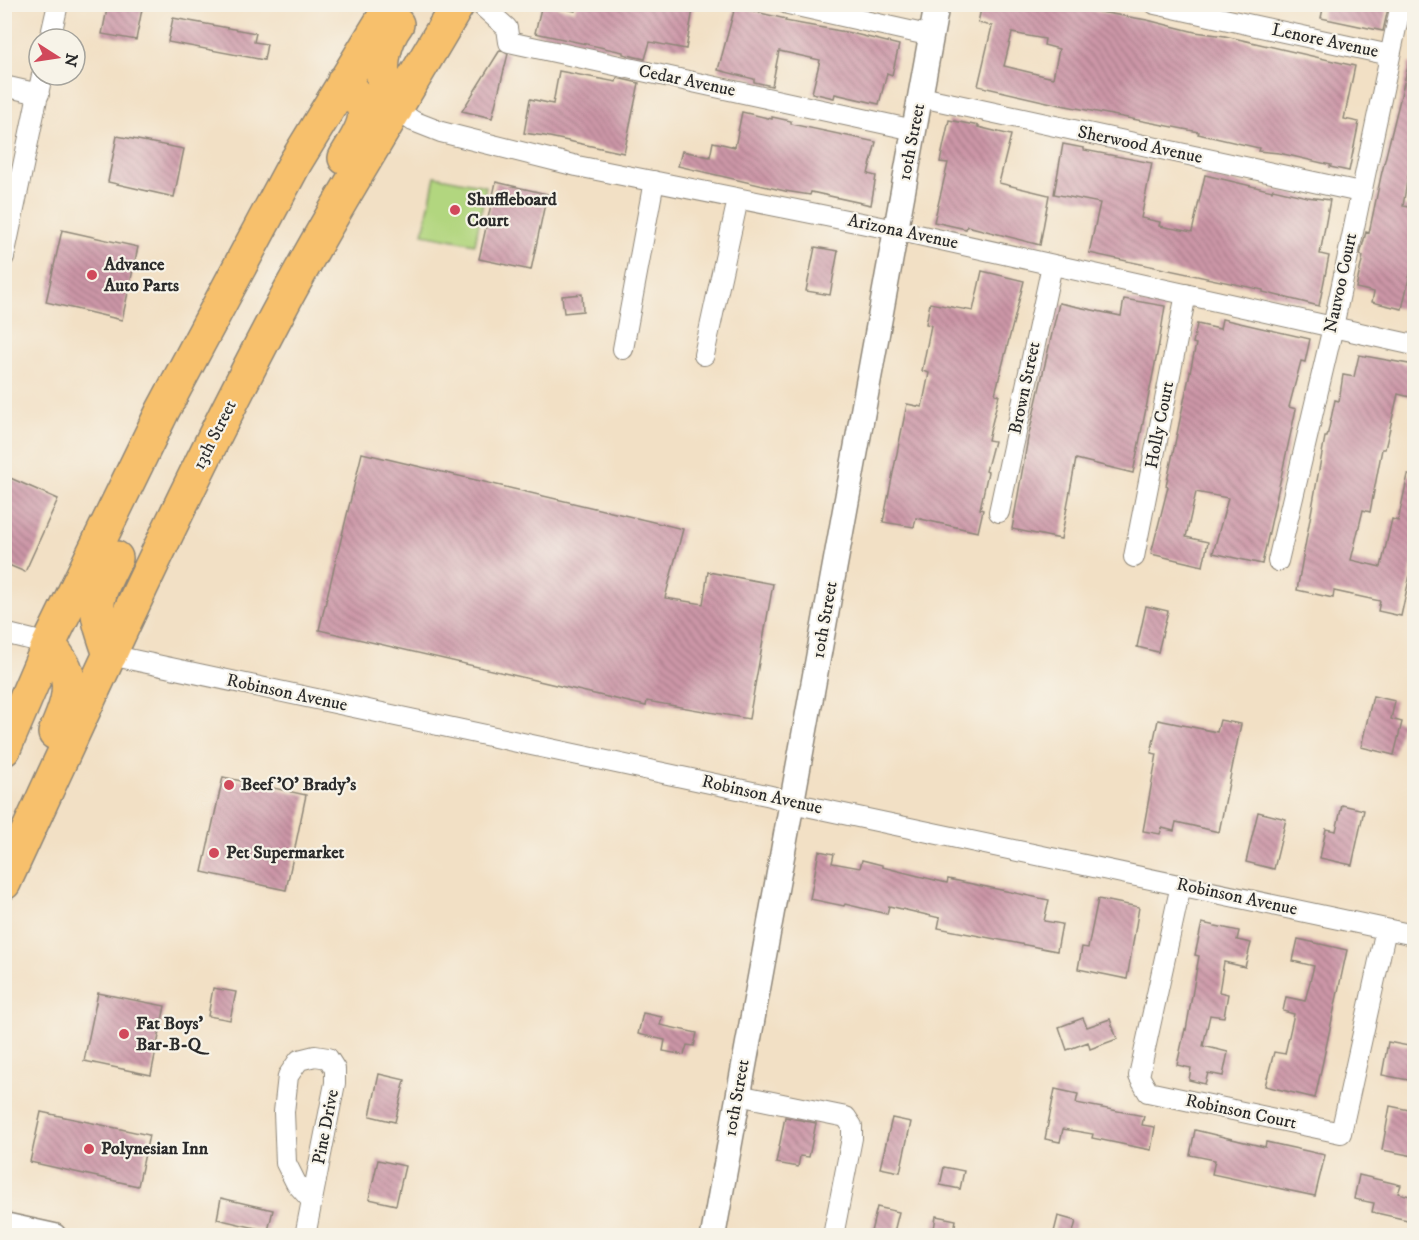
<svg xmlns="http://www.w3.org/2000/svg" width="1419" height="1240" font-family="'IM FELL DW Pica',serif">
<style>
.grass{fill:#b2d67f;stroke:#6e8055;stroke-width:1.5}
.building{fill:url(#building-back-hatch);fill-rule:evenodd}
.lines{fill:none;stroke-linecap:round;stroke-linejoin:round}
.minor-casing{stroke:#8e8678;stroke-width:22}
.tertiary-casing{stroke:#8e8678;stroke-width:27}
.trunk-casing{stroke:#8e8678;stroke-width:36}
.minor{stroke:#fff;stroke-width:20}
.tertiary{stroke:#fff;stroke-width:24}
.trunk{stroke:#f7c06c;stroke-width:33}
.poi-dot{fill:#d1495b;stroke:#f7f3e8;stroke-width:2}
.labels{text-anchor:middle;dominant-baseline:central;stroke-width:4.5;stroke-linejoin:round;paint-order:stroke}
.street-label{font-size:18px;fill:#2b2b2b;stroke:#f7f3e8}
.poi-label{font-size:18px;font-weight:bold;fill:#2b2b2b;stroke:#f7f3e8;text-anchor:start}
</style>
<defs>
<pattern id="building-back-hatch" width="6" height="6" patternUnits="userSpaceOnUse" patternTransform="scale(1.5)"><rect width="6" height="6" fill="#cc96a7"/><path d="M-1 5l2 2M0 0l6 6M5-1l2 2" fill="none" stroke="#a67b88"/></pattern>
</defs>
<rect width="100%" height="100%" fill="#f7f3e8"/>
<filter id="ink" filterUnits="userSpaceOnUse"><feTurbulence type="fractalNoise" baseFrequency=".0167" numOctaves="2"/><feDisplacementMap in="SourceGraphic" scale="12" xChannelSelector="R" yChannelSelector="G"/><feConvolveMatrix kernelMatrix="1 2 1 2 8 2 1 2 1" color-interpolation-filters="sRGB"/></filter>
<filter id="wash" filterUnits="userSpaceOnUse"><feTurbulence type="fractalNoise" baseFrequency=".008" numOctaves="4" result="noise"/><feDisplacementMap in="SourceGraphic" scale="24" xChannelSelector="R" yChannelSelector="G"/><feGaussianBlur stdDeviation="1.35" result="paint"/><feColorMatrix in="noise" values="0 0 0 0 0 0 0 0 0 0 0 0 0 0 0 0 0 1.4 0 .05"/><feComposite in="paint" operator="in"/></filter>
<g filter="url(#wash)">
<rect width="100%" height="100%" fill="#f2e0c5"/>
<!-- grass -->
<path class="grass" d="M 435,176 L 486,186 L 475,244 L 423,234 Z"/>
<g id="blocks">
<!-- building -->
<path class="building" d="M 108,4 L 143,4 L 136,40 L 102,34 Z
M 542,4 L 575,11 L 576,4 L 694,4 L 686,49 L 650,42 L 645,59 L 623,54 L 623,52 L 535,33 Z
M 982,4 L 1077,4 L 1077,8 L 1147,20 L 1195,32 L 1225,36 L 1355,66 L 1344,119 L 1359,122 L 1349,171 L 1330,167 L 1331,165 L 1279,153 L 1258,151 L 1259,148 L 1198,134 L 1199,132 L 1056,104 L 978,86 L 992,26 L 978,23 ZM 1012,33 L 1045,39 L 1044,45 L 1059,49 L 1053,78 L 1004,66 Z
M 1324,4 L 1389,4 L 1383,31 L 1321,18 Z
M 735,7 L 786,19 L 785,21 L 851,33 L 899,45 L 892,75 L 887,73 L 879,104 L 835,94 L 834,98 L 812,93 L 820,60 L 779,51 L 772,86 L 754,82 L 754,79 L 718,70 Z
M 173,18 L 256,33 L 254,42 L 267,44 L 264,60 L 168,42 Z
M 500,50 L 508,54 L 492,118 L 462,111 Z
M 1409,63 L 1414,64 L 1414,177 L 1408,176 L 1403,206 L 1414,208 L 1414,257 L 1402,309 L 1372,302 L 1374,292 L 1356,288 L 1363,256 L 1360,255 L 1366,232 L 1369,233 L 1381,176 Z
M 559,71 L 616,82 L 617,78 L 639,83 L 624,153 L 545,136 L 524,133 L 530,99 L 553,104 Z
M 742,112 L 772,119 L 772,117 L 791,121 L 791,124 L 876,142 L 868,174 L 876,176 L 871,205 L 811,192 L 810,195 L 785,191 L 678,166 L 682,151 L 710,157 L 713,142 L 735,147 Z
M 949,120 L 979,126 L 978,127 L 1011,135 L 999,183 L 1049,195 L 1040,245 L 967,226 L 966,229 L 934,222 L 948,163 L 940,162 Z
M 117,136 L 184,149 L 174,197 L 108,182 Z
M 1063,144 L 1084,148 L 1084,150 L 1152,163 L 1141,218 L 1160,222 L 1159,226 L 1192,232 L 1205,175 L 1272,191 L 1273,189 L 1307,197 L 1330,200 L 1320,254 L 1329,256 L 1319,306 L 1263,292 L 1263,290 L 1089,253 L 1100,203 L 1054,194 Z
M 496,182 L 547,194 L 531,270 L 479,259 Z
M 62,230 L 138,247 L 122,320 L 46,302 Z
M 815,247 L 838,251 L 830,295 L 806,291 Z
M 982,271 L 1024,281 L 995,394 L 999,395 L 988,440 L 994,441 L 986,471 L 988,472 L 980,509 L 983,510 L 978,532 L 916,518 L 914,527 L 883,522 L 907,404 L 922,407 L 929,373 L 922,371 L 931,325 L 926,324 L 930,303 L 973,311 Z
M 582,294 L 583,311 L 564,313 L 562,296 Z
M 1124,299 L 1165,306 L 1159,344 L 1133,473 L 1076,459 L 1061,539 L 1012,529 L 1028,438 L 1059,303 L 1121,316 Z
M 1222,319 L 1310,339 L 1305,362 L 1301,361 L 1289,407 L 1296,409 L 1262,564 L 1213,553 L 1228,498 L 1196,492 L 1186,537 L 1208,542 L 1203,566 L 1151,554 L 1168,487 L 1166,486 L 1196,344 L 1193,343 L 1197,324 L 1220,329 Z
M 1359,355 L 1414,365 L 1414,398 L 1398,394 L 1385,449 L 1382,449 L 1370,512 L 1363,510 L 1351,560 L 1381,567 L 1392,519 L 1398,521 L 1408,475 L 1414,475 L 1414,557 L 1401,616 L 1378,611 L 1380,601 L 1334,591 L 1333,598 L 1297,590 L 1325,437 L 1327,437 L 1335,400 L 1339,401 L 1343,375 L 1354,377 Z
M 362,453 L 683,529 L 665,598 L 703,604 L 708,572 L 773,584 L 749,719 L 647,701 L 646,706 L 319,630 Z
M 8,477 L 58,499 L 25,572 L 4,563 L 4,486 Z
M 1146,606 L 1168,611 L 1158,652 L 1137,647 Z
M 1373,696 L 1395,701 L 1391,719 L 1402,722 L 1394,755 L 1361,747 Z
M 1158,720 L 1217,732 L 1220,720 L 1241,724 L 1219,832 L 1176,822 L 1174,831 L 1162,828 L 1160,834 L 1143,831 L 1157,754 L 1151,753 Z
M 223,777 L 306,795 L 286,890 L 202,872 Z
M 1342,805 L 1364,810 L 1352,865 L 1320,858 L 1326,829 L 1336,831 Z
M 1258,812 L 1286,819 L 1274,869 L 1246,862 Z
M 819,851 L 834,854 L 832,863 L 860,868 L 862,860 L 882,865 L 882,867 L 947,883 L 948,879 L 1049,900 L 1044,921 L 1062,924 L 1057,951 L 938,928 L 940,918 L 889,906 L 887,914 L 845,904 L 844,906 L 810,899 Z
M 1098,899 L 1139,907 L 1127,979 L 1078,969 L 1082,947 L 1088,948 Z
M 1202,923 L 1239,931 L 1237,940 L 1251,943 L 1245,967 L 1224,962 L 1219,992 L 1228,994 L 1224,1017 L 1210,1015 L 1203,1046 L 1228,1052 L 1223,1076 L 1208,1073 L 1205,1084 L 1189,1080 L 1191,1068 L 1177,1065 L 1185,1029 L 1186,1030 L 1199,956 L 1195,955 Z
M 1298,939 L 1347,950 L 1315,1098 L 1265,1086 L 1274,1052 L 1285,1054 L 1294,1014 L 1283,1011 L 1286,997 L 1305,1001 L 1314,966 L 1293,961 Z
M 213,988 L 236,992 L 230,1020 L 208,1016 Z
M 98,993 L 165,1006 L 151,1075 L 84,1061 Z
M 643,1013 L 662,1017 L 660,1025 L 697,1033 L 694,1046 L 687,1045 L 684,1055 L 663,1051 L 665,1040 L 638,1034 Z
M 1083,1018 L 1087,1027 L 1110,1019 L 1117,1039 L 1090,1049 L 1088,1042 L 1067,1050 L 1059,1027 Z
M 1388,1042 L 1414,1047 L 1414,1081 L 1382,1075 Z
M 379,1074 L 405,1080 L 395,1122 L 370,1116 Z
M 1055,1089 L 1078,1094 L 1076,1103 L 1144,1116 L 1142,1125 L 1155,1127 L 1151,1150 L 1092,1138 L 1093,1134 L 1063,1129 L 1060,1142 L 1045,1139 Z
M 1390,1106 L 1414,1111 L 1411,1122 L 1414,1123 L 1414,1156 L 1382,1150 Z
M 41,1112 L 149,1135 L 138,1186 L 30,1162 Z
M 785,1117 L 816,1123 L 809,1157 L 800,1156 L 798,1167 L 776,1163 Z
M 892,1118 L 911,1122 L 900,1172 L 880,1168 Z
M 1195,1130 L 1265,1147 L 1266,1142 L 1325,1155 L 1315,1196 L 1212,1174 L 1215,1160 L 1190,1155 Z
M 378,1160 L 405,1166 L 396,1205 L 369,1199 Z
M 944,1167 L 964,1171 L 960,1189 L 940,1185 Z
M 1359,1175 L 1401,1185 L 1398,1193 L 1414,1197 L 1412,1221 L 1372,1212 L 1374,1203 L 1354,1199 Z
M 221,1198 L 273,1210 L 268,1231 L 217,1219 Z
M 877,1207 L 899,1212 L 893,1236 L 870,1236 Z
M 936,1216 L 956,1220 L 953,1236 L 933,1236 Z
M 1058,1216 L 1076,1221 L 1072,1236 L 1053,1236 Z"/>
</g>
</g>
<g filter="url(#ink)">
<use href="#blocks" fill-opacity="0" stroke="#8e8678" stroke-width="1.5"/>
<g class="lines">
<!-- minor casing -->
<g class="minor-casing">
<path id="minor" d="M 480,4 L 507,28 L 509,42 L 914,130
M 788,4 L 932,36
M 1155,4 L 1390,55
M 50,39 L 58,4
M 4,86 L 39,94
M 921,97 L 1360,192
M 396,109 L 413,121 L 441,132 L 577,166 L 896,230 L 1414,345
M 4,257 L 42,75
M 623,349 L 654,181
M 704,355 L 738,199
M 999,512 L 1052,265
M 1134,557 L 1186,294
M 1278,561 L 1333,327 L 1401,4
M 4,633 L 49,644
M 110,655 L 771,796 L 792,803 L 1414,935
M 1181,885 L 1139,1076 L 1148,1092 L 1341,1133 L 1386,929
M 738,1095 L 846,1117 L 852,1126 L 852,1138 L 833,1236
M 305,1236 L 335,1083 L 335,1069 L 328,1058 L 315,1056 L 299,1060 L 288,1076 L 284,1112 L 286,1163 L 296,1183 L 312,1201"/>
</g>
<!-- tertiary casing -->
<g class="tertiary-casing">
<path id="tertiary" d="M 4,1225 L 54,1236
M 713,1236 L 937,4"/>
</g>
<!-- trunk casing -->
<g class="trunk-casing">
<path id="trunk" d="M 344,81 C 350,89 357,96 362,105 C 371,122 353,143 345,158
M 396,109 C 393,102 387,95 385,88 C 379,67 384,41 397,24
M 49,644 C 54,651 61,660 65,668 C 74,690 64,713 55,733
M 110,655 C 93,605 92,605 116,558
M 4,749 L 49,644 L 163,410 L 295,163 L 392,4
M 4,883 C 91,695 176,506 273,322 C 330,214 396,110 458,4"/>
</g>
<!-- minor -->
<use href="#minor" class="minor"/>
<!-- tertiary -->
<use href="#tertiary" class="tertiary"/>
<!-- trunk -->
<use href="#trunk" class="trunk"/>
</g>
</g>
<!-- markers -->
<g class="poi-dot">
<circle cx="455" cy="210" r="6"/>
<circle cx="92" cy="275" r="6"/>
<circle cx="229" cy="785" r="6"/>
<circle cx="214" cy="853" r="6"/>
<circle cx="124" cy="1034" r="6"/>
<circle cx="89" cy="1149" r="6"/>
</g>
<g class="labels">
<!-- street labels -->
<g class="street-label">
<text transform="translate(1325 41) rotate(12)">Lenore Avenue</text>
<text transform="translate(687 81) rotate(12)">Cedar Avenue</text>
<text transform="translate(912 142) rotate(-79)">10th Street</text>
<text transform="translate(1140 145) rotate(12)">Sherwood Avenue</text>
<text transform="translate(903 232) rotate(12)">Arizona Avenue</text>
<text transform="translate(1341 283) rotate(-78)">Nauvoo Court</text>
<text transform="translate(1025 388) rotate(-78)">Brown Street</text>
<text transform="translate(1160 425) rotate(-79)">Holly Court</text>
<text transform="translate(215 435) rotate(-63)">13th Street</text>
<text transform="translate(825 620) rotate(-80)">10th Street</text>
<text transform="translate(287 693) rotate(12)">Robinson Avenue</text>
<text transform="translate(762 795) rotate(13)">Robinson Avenue</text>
<text transform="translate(1237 897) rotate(12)">Robinson Avenue</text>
<text transform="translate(737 1098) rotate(-80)">10th Street</text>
<text transform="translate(1241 1112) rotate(12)">Robinson Court</text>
<text transform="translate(326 1127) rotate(-79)">Pine Drive</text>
</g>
<!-- poi labels -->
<g class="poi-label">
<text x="467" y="200">Shuffleboard<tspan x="467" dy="21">Court</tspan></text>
<text x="104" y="265">Advance<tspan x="104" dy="21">Auto Parts</tspan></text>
<text x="241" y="785">Beef 'O' Brady's</text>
<text x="226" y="853">Pet Supermarket</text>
<text x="136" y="1024">Fat Boys'<tspan x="136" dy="21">Bar-B-Q</tspan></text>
<text x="101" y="1149">Polynesian Inn</text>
</g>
</g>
<!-- margin -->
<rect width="1419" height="1240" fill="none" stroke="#f7f3e8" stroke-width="24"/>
<!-- north arrow -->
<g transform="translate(57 57) rotate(102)"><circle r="28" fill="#f7f3e8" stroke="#a5a39c" stroke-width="1.5"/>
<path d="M0-4.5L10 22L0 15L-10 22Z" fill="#d1495b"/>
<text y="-9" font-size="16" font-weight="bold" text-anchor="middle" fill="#2b2b2b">N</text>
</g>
</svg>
